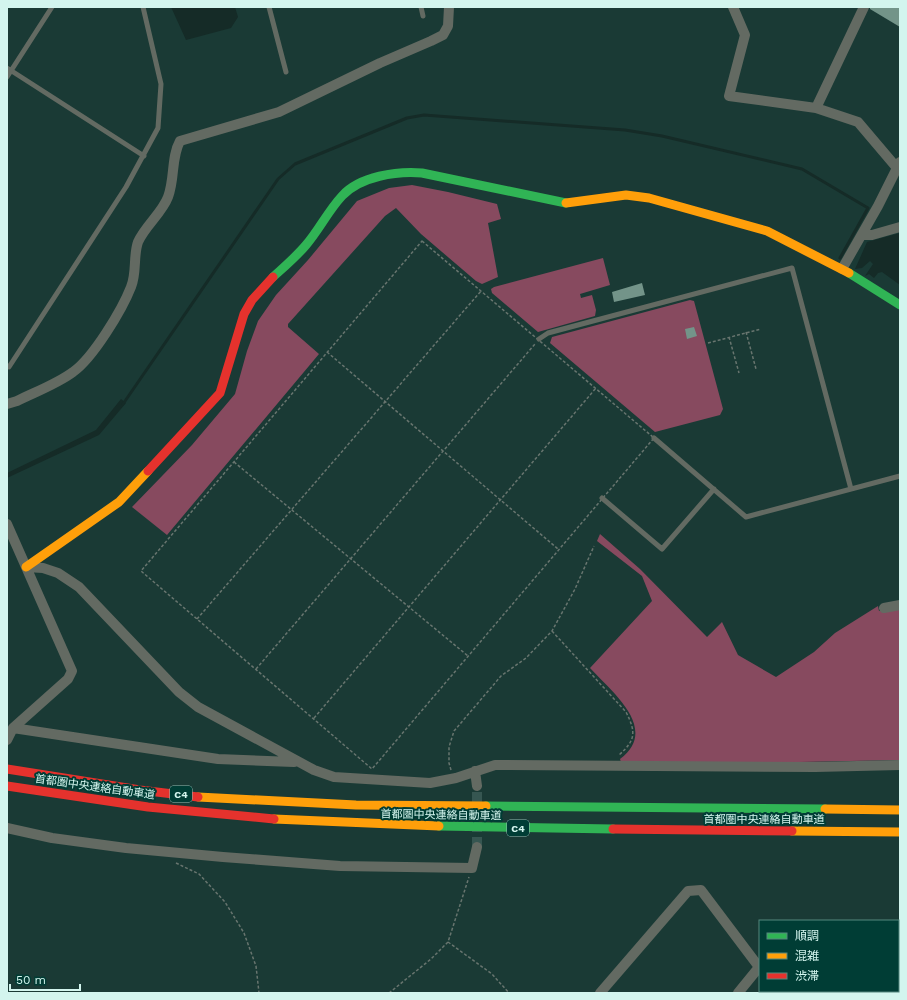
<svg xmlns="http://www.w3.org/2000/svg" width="907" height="1000" font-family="'Work Sans','Noto Sans JP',sans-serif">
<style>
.green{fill:#874a5f}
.water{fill:#152b27}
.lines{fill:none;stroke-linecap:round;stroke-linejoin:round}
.stream{stroke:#152b27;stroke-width:3}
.building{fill:#739489}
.street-tunnel{stroke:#365651;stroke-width:10;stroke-dasharray:10 5;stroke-linecap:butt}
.path{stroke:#68756f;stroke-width:1.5;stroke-dasharray:3 2;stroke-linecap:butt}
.lane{stroke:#636a62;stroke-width:5}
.street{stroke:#636a62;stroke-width:10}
.fast{stroke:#30b455;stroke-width:9}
.slow{stroke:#ff9f0a;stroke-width:9}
.jam{stroke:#e5322d;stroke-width:9}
.labels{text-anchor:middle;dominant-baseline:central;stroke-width:4;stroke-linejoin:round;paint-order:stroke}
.shield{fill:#003d35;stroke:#94beb6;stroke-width:1}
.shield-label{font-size:10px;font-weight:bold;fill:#d3f5ee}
.street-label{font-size:11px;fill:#d3f5ee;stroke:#003d35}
</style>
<rect width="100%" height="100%" fill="#1a3a35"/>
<!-- green -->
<path class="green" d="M 412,185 L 448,192 L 497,204 L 501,219 L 488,223 L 498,277 L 482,284 L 476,281 L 421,234 L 396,208 L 385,216 L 288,324 L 288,327 L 319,354 L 167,535 L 132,507 L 192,445 L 235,394 L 247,351 L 258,321 L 276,295 L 308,260 L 357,201 L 389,188 Z
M 603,258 L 610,285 L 580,294 L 581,298 L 592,295 L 596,310 L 595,316 L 538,332 L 492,293 L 491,289 L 494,287 Z
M 690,300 L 694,301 L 723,409 L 720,415 L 655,432 L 550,343 L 552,337 Z
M 600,534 L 640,569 L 707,637 L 722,622 L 738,655 L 776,677 L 814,652 L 835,633 L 878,606 L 879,611 L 900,607 L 900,760 L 752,763 L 621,762 L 620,759 C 660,729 612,692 590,668 L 652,601 L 642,576 L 597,541 Z"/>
<!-- water -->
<path class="water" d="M 171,7 L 235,7 L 238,17 L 231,28 L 186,40 Z
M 900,233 L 900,285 L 882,272 L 878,273 L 874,278 L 869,274 L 865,276 L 873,264 L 870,261 L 862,268 L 855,269 L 867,242 Z
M 121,399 L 126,403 L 99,435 L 7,478 L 7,473 L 96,430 Z"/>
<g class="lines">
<!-- stream -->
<path class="stream" d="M 123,404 L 278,179 L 295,164 L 407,118 L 424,115 L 625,130 L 662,136 L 802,169 L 868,208 L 840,258"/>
</g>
<!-- building -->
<path class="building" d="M 870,7 L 900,7 L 900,27 L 870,9 Z
M 642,283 L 645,295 L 614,302 L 612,292 Z
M 694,327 L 697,336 L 687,339 L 685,329 Z"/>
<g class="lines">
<!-- street-tunnel -->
<path class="street-tunnel" d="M 477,847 L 477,786"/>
<!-- path -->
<path class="path" d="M 422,241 L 654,438 L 372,769 L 141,571 Z
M 746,332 L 756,369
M 729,337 L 739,373
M 708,343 L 761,329
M 327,352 L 558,549
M 234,462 L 468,656
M 197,619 L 481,291
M 552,631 L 626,712 C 636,732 636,740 619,755
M 256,669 L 535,344
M 314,718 L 596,388
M 451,770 L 449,763 L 449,747 L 454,731 L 501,676 L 526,658 L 552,631 L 575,589 L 594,546
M 176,863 L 199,874 L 225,902 L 244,933 L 256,966 L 259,993
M 448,942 L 492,974 L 509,993
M 389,993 L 431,959 L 448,942 L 469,877"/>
<!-- lane -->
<path class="lane" d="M 269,7 L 286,72
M 421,7 L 423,16
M 7,68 L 144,156
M 7,77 L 52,7
M 539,339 L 548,333 L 792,268 L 851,489
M 7,366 L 9,367 L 126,187 L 158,128 L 161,84 L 143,7
M 654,438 L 746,517 L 900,476
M 602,498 L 662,549 L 714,489"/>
<!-- street -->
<path class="street" d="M 733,7 L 745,35 L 729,96 L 816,108 L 858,122 L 897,168
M 816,108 L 864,7
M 862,235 L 872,235 L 900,227
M 842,269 L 878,206 L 900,162
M 7,404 L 17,401 C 35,392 57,384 73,372 C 93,358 122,310 131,287 C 137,273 133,256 138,242 C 145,226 162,213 168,197 C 175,179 171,157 180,141 L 279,112 L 380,63 L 431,41 L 443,35 L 448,26 L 449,7
M 7,524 L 72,671 L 68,679 L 13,728 L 7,740
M 26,567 L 43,568 L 58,573 L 79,587 L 179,692 L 198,707 L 314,770 L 334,777 L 430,783 L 456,778 L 495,765 L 815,767 L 900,765
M 884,608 L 900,605
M 13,728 L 218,759 L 294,762
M 475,771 L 477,786
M 7,828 L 52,838 L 126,848 L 223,857 L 340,866 L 472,868 L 477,847
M 898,968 L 900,968
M 600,993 L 688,891 L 701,890 L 759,967
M 738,993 L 760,966"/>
<!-- fast -->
<path class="fast" d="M 849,273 L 900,305
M 273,277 C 284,267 296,257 306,245 C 319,230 328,211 342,196 C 360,176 397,171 422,173 L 566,203
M 486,806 L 825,809
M 439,826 L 613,829"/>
<!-- slow -->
<path class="slow" d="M 566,203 L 626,195 L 649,198 L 767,231 L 849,273
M 26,567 L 119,502 L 148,471
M 198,797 L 356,805 L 486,806
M 825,809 L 900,810
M 274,819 L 439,826
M 792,831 L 900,832"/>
<!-- jam -->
<path class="jam" d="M 148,471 L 220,393 L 244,314 L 252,300 L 273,277
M 7,769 L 140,790 L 198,797
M 7,786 L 148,807 L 274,819
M 613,829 L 792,831"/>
</g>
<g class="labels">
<!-- shield labels -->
<g class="shield">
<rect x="170" y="786" width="22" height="16" rx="3"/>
<rect x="507" y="820" width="22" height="16" rx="3"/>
</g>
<g class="shield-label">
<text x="181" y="794">C4</text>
<text x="518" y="828">C4</text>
</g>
<!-- street labels -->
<g class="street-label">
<text transform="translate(95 787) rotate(8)">首都圏中央連絡自動車道</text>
<text transform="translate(441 815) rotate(1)">首都圏中央連絡自動車道</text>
<text x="764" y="819">首都圏中央連絡自動車道</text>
</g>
</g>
<!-- border -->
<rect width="907" height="1000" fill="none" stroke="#d3f5ee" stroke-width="16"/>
<!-- legend -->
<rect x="759" y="920" width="140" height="72" fill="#003d35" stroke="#54877f"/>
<rect x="767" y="933" width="20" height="6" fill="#30b455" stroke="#54877f"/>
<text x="795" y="940" font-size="12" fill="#d3f5ee">順調</text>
<rect x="767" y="953" width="20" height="6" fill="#ff9f0a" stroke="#54877f"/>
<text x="795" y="960" font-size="12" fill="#d3f5ee">混雑</text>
<rect x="767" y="973" width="20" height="6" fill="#e5322d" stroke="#54877f"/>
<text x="795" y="980" font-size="12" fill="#d3f5ee">渋滞</text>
<!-- scale -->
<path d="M10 984v6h70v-6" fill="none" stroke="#d3f5ee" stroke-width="2"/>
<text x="16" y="984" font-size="12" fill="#d3f5ee" stroke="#003d35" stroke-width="3" paint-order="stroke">50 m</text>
</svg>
